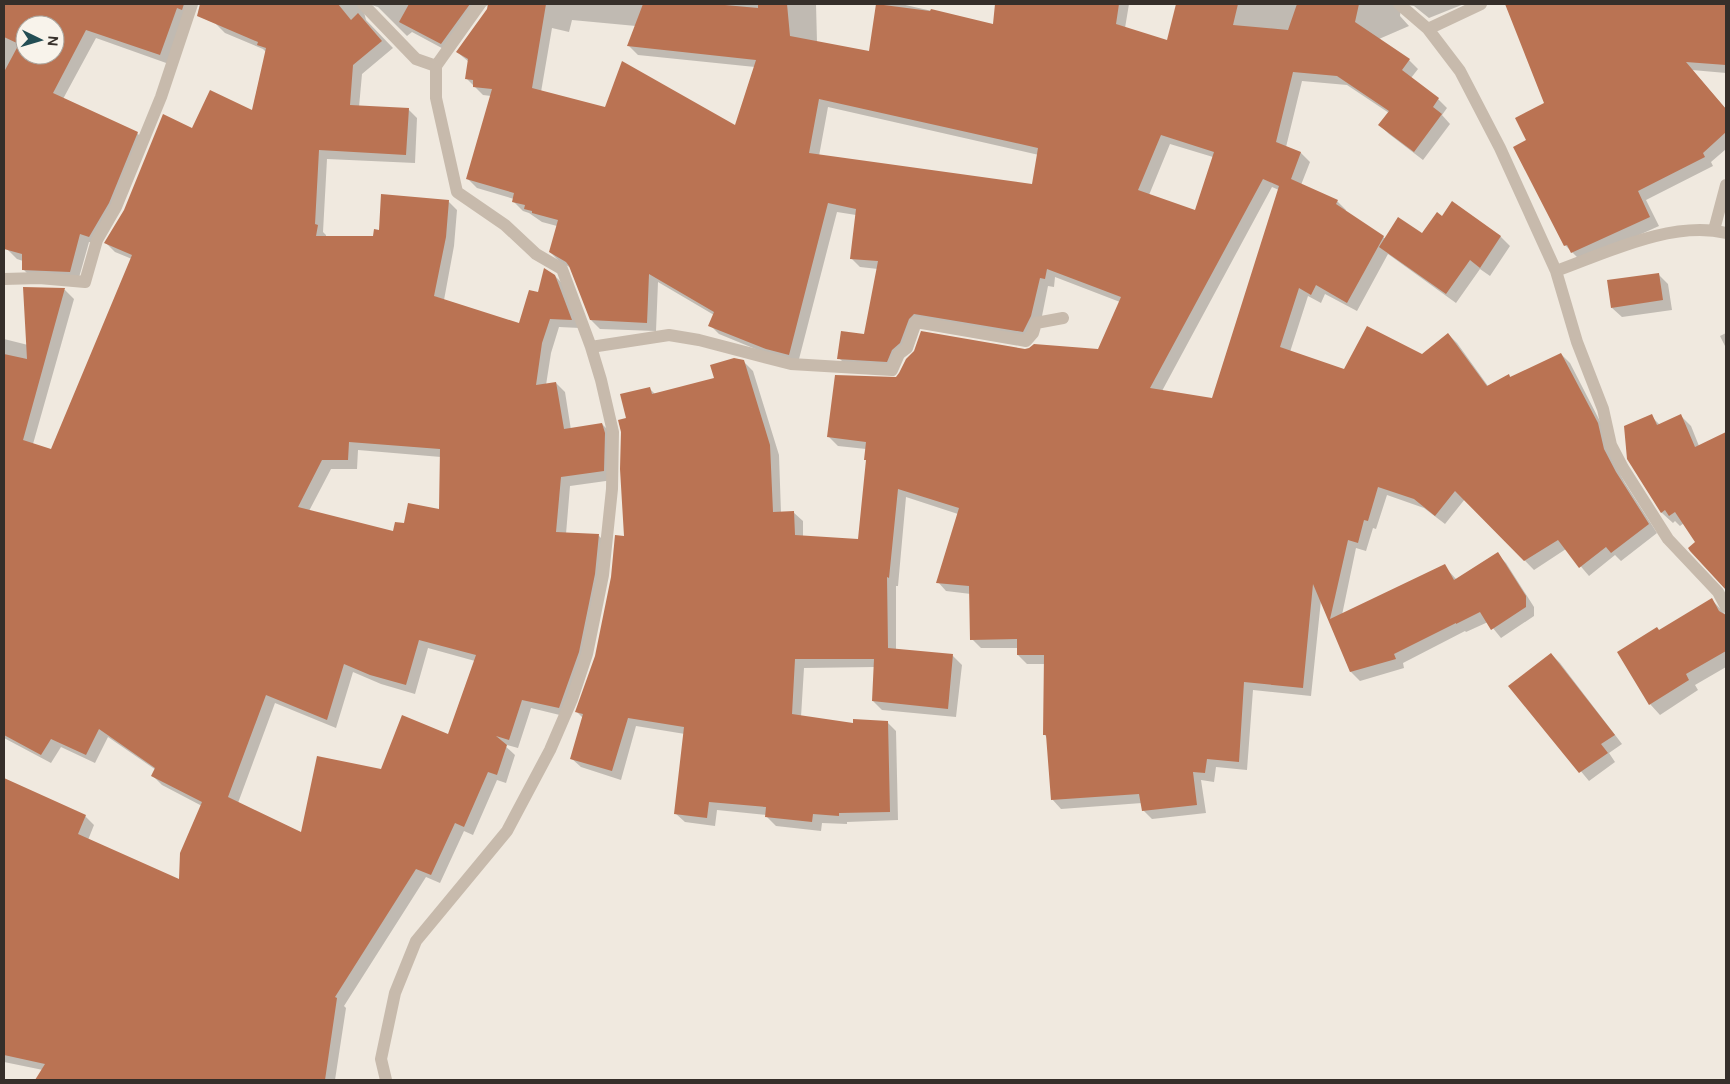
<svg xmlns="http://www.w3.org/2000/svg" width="1730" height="1084" font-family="'DM Sans',sans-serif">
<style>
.shadow{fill:#0003;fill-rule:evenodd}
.building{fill:#ba7353;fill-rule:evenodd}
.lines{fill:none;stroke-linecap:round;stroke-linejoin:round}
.minor{stroke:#c7baac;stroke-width:12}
</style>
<rect width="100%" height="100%" fill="#f0e9df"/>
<!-- shadow -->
<path class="shadow" d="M 4,4 L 187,4 L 169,64 L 96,38 L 63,99 L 137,133 L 146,142 L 99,245 L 89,242 L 78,281 L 33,279 L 24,270 L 23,261 L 17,259 L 8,250 L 15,225 L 4,239 ZM 25,25 L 55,25 L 55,55 L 25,55 Z
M 225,4 L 816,4 L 817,42 L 870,52 L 877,4 L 901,4 L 1016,30 L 1078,62 L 1095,4 L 1129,4 L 1125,28 L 1168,41 L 1177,4 L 1464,4 L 1429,18 L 1414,6 L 1405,5 L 1401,8 L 1400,16 L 1409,26 L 1379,39 L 1409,60 L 1418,69 L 1411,78 L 1438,99 L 1447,108 L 1442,115 L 1450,124 L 1423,160 L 1389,134 L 1380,125 L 1389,113 L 1347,85 L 1302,81 L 1286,147 L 1301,153 L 1310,162 L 1301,185 L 1337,201 L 1346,210 L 1345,212 L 1386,239 L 1422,235 L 1442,218 L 1452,203 L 1501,237 L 1510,246 L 1490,276 L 1480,269 L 1456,303 L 1388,254 L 1357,311 L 1325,294 L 1321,303 L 1308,296 L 1290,352 L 1345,370 L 1422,356 L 1448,334 L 1457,343 L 1488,386 L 1509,375 L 1511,378 L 1561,354 L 1570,363 L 1606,433 L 1612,459 L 1625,483 L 1657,533 L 1621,561 L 1615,555 L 1589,576 L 1566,549 L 1534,570 L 1465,499 L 1445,524 L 1424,508 L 1387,495 L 1376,529 L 1373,528 L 1366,551 L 1356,548 L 1342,615 L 1444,566 L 1457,580 L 1497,554 L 1506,563 L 1534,607 L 1534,616 L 1501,638 L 1488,622 L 1466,632 L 1465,631 L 1403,663 L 1404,668 L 1360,681 L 1351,672 L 1321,600 L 1311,696 L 1253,690 L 1247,770 L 1216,767 L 1214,782 L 1201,780 L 1206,813 L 1152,819 L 1143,810 L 1142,803 L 1061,809 L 1052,799 L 1047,738 L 1045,735 L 1045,664 L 1027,664 L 1018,655 L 1018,648 L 981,648 L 972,639 L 971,594 L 946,591 L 938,582 L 958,514 L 906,497 L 898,586 L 896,586 L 896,650 L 953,656 L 962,665 L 956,717 L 882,710 L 873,701 L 875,667 L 804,668 L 801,717 L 854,725 L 887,722 L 896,731 L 898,820 L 847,822 L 847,824 L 822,823 L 821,831 L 776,826 L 767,817 L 767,815 L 717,810 L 715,826 L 685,822 L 675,813 L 685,734 L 636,726 L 621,780 L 581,767 L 571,758 L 583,718 L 577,712 L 596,656 L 625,537 L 628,419 L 649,388 L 656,395 L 716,379 L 743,361 L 753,371 L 779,455 L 781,513 L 793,512 L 803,521 L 803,537 L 859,540 L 867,461 L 866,449 L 838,446 L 829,437 L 896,378 L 1025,350 L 1099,351 L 1120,302 L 1055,277 L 1054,287 L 1048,286 L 1040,326 L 1032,341 L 923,323 L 901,359 L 896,370 L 848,367 L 839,358 L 865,336 L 878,269 L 860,267 L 851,258 L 856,215 L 837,212 L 798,363 L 777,358 L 719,334 L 710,325 L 714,315 L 658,282 L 656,331 L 600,329 L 591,320 L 571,268 L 559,261 L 550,252 L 557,226 L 542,222 L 529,213 L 523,211 L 514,202 L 514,199 L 477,188 L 468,179 L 491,96 L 483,95 L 467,79 L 469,62 L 457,52 L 488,9 L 488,5 L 483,8 L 451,53 L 412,32 L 407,36 L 378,7 L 371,5 L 364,12 L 366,20 L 393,48 L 362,74 L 359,107 L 408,109 L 417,118 L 415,163 L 327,159 L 323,232 L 326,235 L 326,238 L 374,237 L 380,231 L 448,201 L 457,210 L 454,246 L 444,300 L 520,325 L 539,294 L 555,276 L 564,285 L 580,328 L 559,327 L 551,353 L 546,385 L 556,383 L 565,392 L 571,430 L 602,424 L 611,433 L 613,480 L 570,486 L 566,534 L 599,536 L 608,545 L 568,717 L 531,708 L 518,748 L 503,744 L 515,755 L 506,783 L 497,780 L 473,835 L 464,831 L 440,883 L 426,877 L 344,1006 L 346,1008 L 335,1080 L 37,1080 L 43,1070 L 4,1062 L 4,780 L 85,816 L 94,825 L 88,840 L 180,881 L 202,806 L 162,785 L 153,776 L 156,770 L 108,737 L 95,763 L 61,747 L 51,763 L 4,738 L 4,339 L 28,345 L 25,288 L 65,290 L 74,299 L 33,444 L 52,451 L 132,259 L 115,252 L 106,243 L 193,129 L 252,112 L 266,52 L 263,49 L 225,33 L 216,24 ZM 572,20 L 636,26 L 629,46 L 638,55 L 755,67 L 736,126 L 606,109 L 541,92 L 552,28 L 569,32 ZM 828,107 L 1039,155 L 1033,186 L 819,156 ZM 1170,144 L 1213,157 L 1196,212 L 1149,195 ZM 1272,187 L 1279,190 L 1212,400 L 1162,391 ZM 358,450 L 441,457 L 440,511 L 405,524 L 394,533 L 309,511 L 331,469 L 357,469 ZM 428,648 L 475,661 L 449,735 L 382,771 L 302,833 L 238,803 L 275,703 L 336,728 L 353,672 L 381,684 L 415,694 Z
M 1506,4 L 1583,4 L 1632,137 L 1652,131 L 1626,4 L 1726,4 L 1726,73 L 1692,70 L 1726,109 L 1726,149 L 1711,162 L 1713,166 L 1646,200 L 1659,226 L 1581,261 L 1565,245 L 1527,141 L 1546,104 Z
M 1658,274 L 1668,284 L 1672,310 L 1622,317 L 1612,308 Z
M 1726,333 L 1726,348 L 1720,336 Z
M 1651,416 L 1660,425 L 1681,416 L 1691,426 L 1699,446 L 1726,433 L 1726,588 L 1684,523 L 1680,526 L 1675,521 L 1673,523 L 1662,513 L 1629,458 Z
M 1712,600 L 1726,615 L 1726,667 L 1695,685 L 1698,690 L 1660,715 L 1650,704 L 1659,631 Z
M 1551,654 L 1560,663 L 1622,744 L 1609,753 L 1615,762 L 1589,781 L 1510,686 Z"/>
<!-- building -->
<path class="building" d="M 4,4 L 184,4 L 182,10 L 177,8 L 160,55 L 86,30 L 53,93 L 138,132 L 109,203 L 89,237 L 80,234 L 70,272 L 22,270 L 22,254 L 4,249 L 4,72 L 19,44 L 4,37 ZM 25,25 L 55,25 L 55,55 L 25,55 Z
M 200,4 L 338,4 L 351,20 L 358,13 L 382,41 L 353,65 L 350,105 L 409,108 L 406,155 L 319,150 L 315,224 L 318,225 L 316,236 L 373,236 L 374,229 L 379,230 L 381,194 L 449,200 L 446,237 L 434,296 L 519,323 L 529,290 L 538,292 L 544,268 L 555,275 L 572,320 L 550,319 L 542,343 L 536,385 L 556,382 L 564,429 L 602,423 L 605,433 L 604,471 L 561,477 L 556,532 L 599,534 L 595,574 L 579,652 L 559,708 L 522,700 L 509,740 L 496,736 L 507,745 L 497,775 L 488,772 L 464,827 L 455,823 L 431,875 L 416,869 L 335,997 L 337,998 L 325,1080 L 35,1080 L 45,1064 L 4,1055 L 4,778 L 86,815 L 78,834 L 179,879 L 180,853 L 202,802 L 151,776 L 155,768 L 99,729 L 86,755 L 51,739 L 41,755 L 4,735 L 4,354 L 27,359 L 23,287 L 65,288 L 23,440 L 51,449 L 132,255 L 104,243 L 124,210 L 163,114 L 192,128 L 210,90 L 252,110 L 266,48 L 257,45 L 258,42 L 197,16 ZM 349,442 L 440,449 L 439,509 L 408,503 L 404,523 L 395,522 L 393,531 L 298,507 L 322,460 L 348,460 ZM 419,640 L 476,655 L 448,734 L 402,715 L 381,769 L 317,756 L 301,832 L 228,797 L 266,695 L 327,720 L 344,664 L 370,675 L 406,685 Z
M 409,4 L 470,4 L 441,44 L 399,22 Z
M 488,4 L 546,4 L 532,88 L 605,107 L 622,61 L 735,125 L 756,60 L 627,46 L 643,4 L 714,4 L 758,8 L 758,4 L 787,4 L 790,36 L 869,51 L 876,4 L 930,11 L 931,9 L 993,24 L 995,4 L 1119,4 L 1116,24 L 1167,40 L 1176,4 L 1238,4 L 1233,25 L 1288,30 L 1297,4 L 1359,4 L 1355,22 L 1410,59 L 1402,70 L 1439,98 L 1433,107 L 1442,114 L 1414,152 L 1378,125 L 1389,111 L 1337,76 L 1293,72 L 1276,142 L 1301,152 L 1291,179 L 1338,200 L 1336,204 L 1384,236 L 1347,303 L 1316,285 L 1311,295 L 1299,288 L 1280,347 L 1344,369 L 1367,326 L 1422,354 L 1448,333 L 1487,386 L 1509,374 L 1510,377 L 1561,353 L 1598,423 L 1604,449 L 1616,472 L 1649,524 L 1611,553 L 1606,547 L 1579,568 L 1558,540 L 1524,561 L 1455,491 L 1435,516 L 1414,499 L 1378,487 L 1368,521 L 1364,520 L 1358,543 L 1348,540 L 1330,619 L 1445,564 L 1454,580 L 1498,552 L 1526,596 L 1526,607 L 1491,630 L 1480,612 L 1456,624 L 1456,623 L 1394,654 L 1396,659 L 1350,672 L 1313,584 L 1303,688 L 1244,682 L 1239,762 L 1207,759 L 1205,773 L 1193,772 L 1197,805 L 1142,811 L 1139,794 L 1051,800 L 1046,735 L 1043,735 L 1044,655 L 1017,655 L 1017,639 L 970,640 L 969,586 L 936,583 L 959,508 L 898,489 L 889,578 L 887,577 L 888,648 L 953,654 L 948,709 L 872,701 L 874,659 L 795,659 L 792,714 L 853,723 L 853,719 L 888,721 L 890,812 L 839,813 L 839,816 L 813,814 L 812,822 L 765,817 L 766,807 L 709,802 L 707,818 L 674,814 L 684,727 L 628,718 L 612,771 L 570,759 L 583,714 L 575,712 L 595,656 L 611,577 L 615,535 L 624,536 L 620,469 L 621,432 L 618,420 L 626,418 L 620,394 L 650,387 L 652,394 L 714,378 L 710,365 L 734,358 L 744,360 L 770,445 L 773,512 L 794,511 L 795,535 L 858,539 L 866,460 L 864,460 L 866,442 L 827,437 L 835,375 L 896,377 L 899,373 L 906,359 L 914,351 L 921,331 L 1025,349 L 1029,348 L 1034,344 L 1098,349 L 1121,297 L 1047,269 L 1045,279 L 1040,278 L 1031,316 L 1023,332 L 914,314 L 909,319 L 900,343 L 892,350 L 887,362 L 837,359 L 841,331 L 864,334 L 878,261 L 850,259 L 856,209 L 828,203 L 789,355 L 766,349 L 708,326 L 714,312 L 649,274 L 647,323 L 590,320 L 569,266 L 566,262 L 549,252 L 558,220 L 532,213 L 532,211 L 524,209 L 525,205 L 512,202 L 514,193 L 466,179 L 492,89 L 473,87 L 473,80 L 465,79 L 468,59 L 456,52 L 487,9 ZM 819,99 L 1038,148 L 1032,184 L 809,153 ZM 1161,135 L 1214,152 L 1195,210 L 1138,190 ZM 1263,179 L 1279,186 L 1212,398 L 1150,388 Z
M 1505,4 L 1726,4 L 1726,65 L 1686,62 L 1726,109 L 1726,132 L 1703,153 L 1705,157 L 1638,191 L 1650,217 L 1571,253 L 1567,245 L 1564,246 L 1513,147 L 1526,140 L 1515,118 L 1544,103 Z
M 1452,201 L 1501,236 L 1480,268 L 1470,260 L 1446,294 L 1379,247 L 1398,217 L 1422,233 L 1437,212 L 1442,216 Z
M 1659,273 L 1663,300 L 1611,308 L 1607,280 Z
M 1652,414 L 1657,425 L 1681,414 L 1695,447 L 1726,432 L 1726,590 L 1690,551 L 1688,548 L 1695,542 L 1675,512 L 1669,516 L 1665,510 L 1661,513 L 1627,459 L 1624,426 Z
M 1712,598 L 1719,611 L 1726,615 L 1726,651 L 1686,674 L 1689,680 L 1649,705 L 1617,652 L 1657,627 L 1659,630 Z
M 1551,653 L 1615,735 L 1601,744 L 1608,753 L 1579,773 L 1508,686 Z"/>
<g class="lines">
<!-- minor -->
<path class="minor" d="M 363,4 L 416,59 L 436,66 L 436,98 L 457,192 L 505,225 L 536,254 L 562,269 L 591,347 L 601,380 L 613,432 L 612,489 L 603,575 L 587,654 L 572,699 L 550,750 L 507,831 L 416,941 L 395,993 L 381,1059 L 386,1080
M 1399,4 L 1428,29 L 1460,71 L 1500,148 L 1556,271 L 1577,342 L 1603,409 L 1611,445 L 1623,468 L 1668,539 L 1718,592 L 1726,607
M 1428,29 L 1481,4
M 436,66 L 480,4
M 1714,230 L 1726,185
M 1556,271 C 1606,253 1672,220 1726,233
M 4,279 L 39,278 L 85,282 L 97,240 L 116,207 L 161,97 L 192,4
M 591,347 L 669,335 L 699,340 L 791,364 L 892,370 L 899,354 L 907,348 L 916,322 L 1026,341 L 1033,333 L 1036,323 L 1063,318"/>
</g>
<!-- border -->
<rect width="1730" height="1084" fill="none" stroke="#362f2a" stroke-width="10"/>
<!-- north arrow -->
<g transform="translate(40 40) rotate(95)"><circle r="24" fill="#f8f3eb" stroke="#aaa59e"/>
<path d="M0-4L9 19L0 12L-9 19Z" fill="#234d54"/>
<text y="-8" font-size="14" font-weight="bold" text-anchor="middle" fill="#362f2a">N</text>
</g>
</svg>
